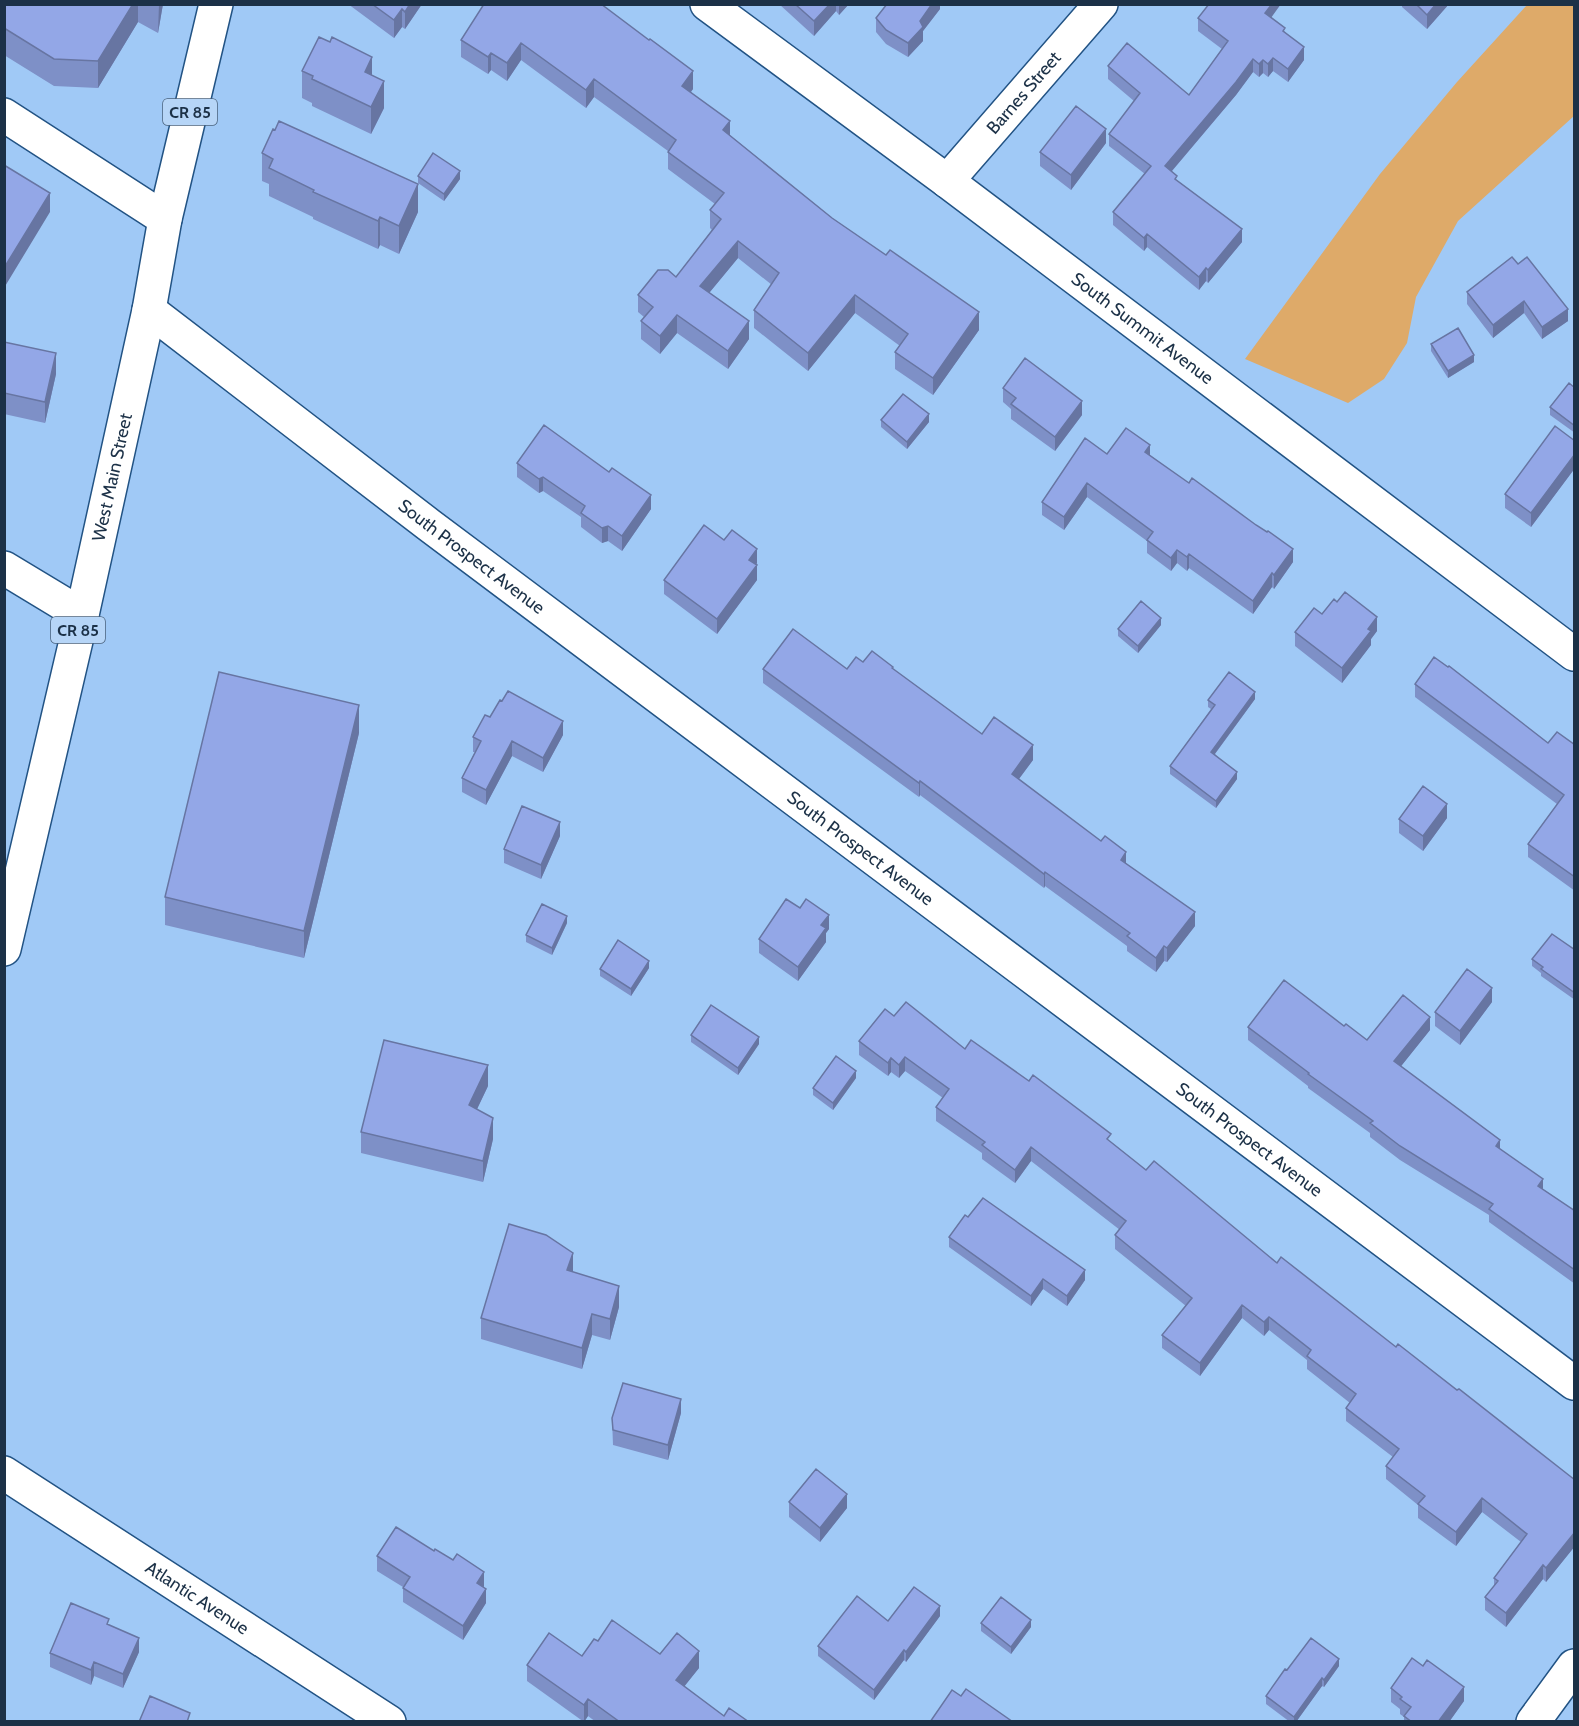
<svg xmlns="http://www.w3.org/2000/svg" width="1579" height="1726" font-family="Cabin,sans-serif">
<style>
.green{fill:#deaa69}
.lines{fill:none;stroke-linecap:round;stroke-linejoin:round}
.street-casing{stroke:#225384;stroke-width:36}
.secondary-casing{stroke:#225384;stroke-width:36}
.primary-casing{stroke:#225384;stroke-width:36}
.street{stroke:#fff;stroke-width:33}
.secondary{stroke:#fff;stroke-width:33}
.primary{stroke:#fff;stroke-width:33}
.wall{fill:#7e90c7}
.shaded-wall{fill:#6775a2}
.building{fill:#93a7e7;stroke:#6775a2;stroke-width:1.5}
.labels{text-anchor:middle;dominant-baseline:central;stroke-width:6;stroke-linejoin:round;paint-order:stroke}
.shield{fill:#b6d5f7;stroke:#4a627c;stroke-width:1.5}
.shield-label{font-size:16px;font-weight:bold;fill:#1c3147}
.street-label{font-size:18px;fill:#1c3147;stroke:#b6d5f7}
</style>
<rect width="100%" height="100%" fill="#a0c9f6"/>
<!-- green -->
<path class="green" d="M 1527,5 L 1574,5 L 1574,116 L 1458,221 L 1416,297 L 1407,343 L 1384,379 L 1348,403 L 1245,359 L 1380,174 L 1457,82 Z"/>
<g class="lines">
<!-- street casing -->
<g class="street-casing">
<g id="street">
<path id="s1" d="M 707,4 L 947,181 L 1574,654"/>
<path d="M 4,115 L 165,219"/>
<path id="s2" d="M 947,181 L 1101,4"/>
<path id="s3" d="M 149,310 L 429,525 L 1574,1383"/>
<path d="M 4,568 L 82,615"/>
<path d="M 1533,1722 L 1574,1666"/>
</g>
</g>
<!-- secondary casing -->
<g class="secondary-casing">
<g id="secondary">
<path id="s4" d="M 4,1473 L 389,1722"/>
</g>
</g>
<!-- primary casing -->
<g class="primary-casing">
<g id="primary">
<path id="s5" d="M 4,949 L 82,615 L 149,310 L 165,219 L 216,4"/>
</g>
</g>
<!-- street -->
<use href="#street" class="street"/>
<!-- secondary -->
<use href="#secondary" class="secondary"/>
<!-- primary -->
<use href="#primary" class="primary"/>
</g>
<!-- wall -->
<path class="wall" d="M 4,4 L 163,4 L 158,33 L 138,22 L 98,88 L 54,86 L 4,55 Z
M 348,4 L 422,4 L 405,29 L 402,27 L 394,38 Z
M 482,4 L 601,4 L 693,89 L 691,92 L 730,135 L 832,218 L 979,330 L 933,395 L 895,369 L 895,352 L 900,346 L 855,313 L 808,371 L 754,328 L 754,310 L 772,285 L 738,258 L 709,293 L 749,339 L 728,369 L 677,333 L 660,354 L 641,339 L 641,321 L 644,317 L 638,312 L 638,295 L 676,277 L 712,230 L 710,228 L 710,210 L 715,204 L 668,169 L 668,151 L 594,97 L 586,108 L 521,60 L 507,81 L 491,70 L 488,74 L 461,57 L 461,40 L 483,6 Z
M 779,4 L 849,4 L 839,15 L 836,11 L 814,36 Z
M 940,4 L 940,9 L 923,31 L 923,41 L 908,57 L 886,44 L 876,32 L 876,18 Z
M 1402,4 L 1449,4 L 1427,29 L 1402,7 Z
M 1198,18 L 1271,18 L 1285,32 L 1304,60 L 1288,82 L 1273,71 L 1268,77 L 1263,73 L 1259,77 L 1253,72 L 1236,95 L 1172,171 L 1177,181 L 1242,242 L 1208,283 L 1206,281 L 1199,290 L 1147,247 L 1144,251 L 1113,225 L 1113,212 L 1145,174 L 1109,146 L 1109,134 L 1134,101 L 1108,79 L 1108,66 L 1189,95 L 1222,49 L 1198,31 Z
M 302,71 L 372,75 L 384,108 L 371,134 L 312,106 L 312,103 L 302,98 Z
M 1106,143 L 1071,190 L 1040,166 L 1040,152 Z
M 262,153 L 418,212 L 399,254 L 380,245 L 378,249 L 313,219 L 313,217 L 269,196 L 269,184 L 262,181 Z
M 418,176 L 460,179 L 444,201 L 418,183 Z
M 1512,257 L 1568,321 L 1542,339 L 1524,313 L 1493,338 L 1467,304 L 1467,292 Z
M 4,342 L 56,374 L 45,423 L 4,414 Z
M 1431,344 L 1474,362 L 1448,378 L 1431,351 Z
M 1003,388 L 1082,415 L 1055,451 L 1011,419 L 1011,409 L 1003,402 Z
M 1575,388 L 1575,433 L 1550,415 L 1550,407 Z
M 881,420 L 929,422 L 907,449 L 881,427 Z
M 1575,441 L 1575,468 L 1531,527 L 1505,508 L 1505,494 Z
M 1107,454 L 1150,455 L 1293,562 L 1274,589 L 1272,587 L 1253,614 L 1189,568 L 1187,571 L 1177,563 L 1171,571 L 1147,553 L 1147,541 L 1087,497 L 1064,530 L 1042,515 L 1042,502 Z
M 517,463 L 651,509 L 622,551 L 608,541 L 602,543 L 581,527 L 581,517 L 543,491 L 539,493 L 517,477 Z
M 724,540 L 757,563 L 756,565 L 757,580 L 717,634 L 664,594 L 664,580 Z
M 1337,602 L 1377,631 L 1371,639 L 1371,645 L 1342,683 L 1295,646 L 1295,632 L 1322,614 Z
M 1161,625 L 1138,653 L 1118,636 L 1118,629 Z
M 863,662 L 893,669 L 982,734 L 1033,760 L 1019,779 L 1126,863 L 1195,926 L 1167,962 L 1164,961 L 1156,972 L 1127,951 L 1127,946 L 1045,886 L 1044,888 L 920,795 L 919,797 L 763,683 L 763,669 L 847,669 Z
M 1415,684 L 1548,743 L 1575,745 L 1575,891 L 1528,857 L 1528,844 L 1557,804 L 1415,697 Z
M 1255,699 L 1215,754 L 1237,779 L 1216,808 L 1170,774 L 1170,766 L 1211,709 L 1208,707 L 1208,700 Z
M 490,717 L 563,735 L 543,772 L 512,756 L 486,805 L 462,792 L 462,778 L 475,752 L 473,752 L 473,737 Z
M 359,733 L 304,958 L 165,925 L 165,897 Z
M 1447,818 L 1423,851 L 1399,833 L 1399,819 Z
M 560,836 L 541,879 L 504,863 L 504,849 Z
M 567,923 L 552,955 L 526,942 L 526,935 Z
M 829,929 L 826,933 L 826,942 L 798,981 L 759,953 L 759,939 Z
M 1575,950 L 1575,1000 L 1541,976 L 1541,973 L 1532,966 L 1532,959 Z
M 649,968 L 631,996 L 600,976 L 600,969 Z
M 1492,1002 L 1460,1045 L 1435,1026 L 1435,1012 Z
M 894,1016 L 965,1049 L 1111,1142 L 1146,1170 L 1457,1390 L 1575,1480 L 1575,1546 L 1546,1582 L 1543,1579 L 1506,1627 L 1485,1610 L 1485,1597 L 1494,1586 L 1494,1578 L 1521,1542 L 1482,1512 L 1456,1546 L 1418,1518 L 1418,1505 L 1386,1479 L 1386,1466 L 1393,1457 L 1346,1421 L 1346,1408 L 1350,1403 L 1307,1369 L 1307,1360 L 1269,1330 L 1264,1336 L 1242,1318 L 1200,1376 L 1162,1348 L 1162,1335 L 1186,1306 L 1115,1249 L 1115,1235 L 1120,1230 L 1031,1161 L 1015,1183 L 982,1159 L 982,1153 L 936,1121 L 936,1107 L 943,1098 L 905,1071 L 899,1078 L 891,1072 L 888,1076 L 859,1055 L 859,1041 Z
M 1344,1026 L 1367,1040 L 1430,1030 L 1401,1066 L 1500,1149 L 1543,1189 L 1575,1211 L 1575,1284 L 1489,1222 L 1489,1215 L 1400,1160 L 1370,1137 L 1370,1133 L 1308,1088 L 1308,1086 L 1248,1040 L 1248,1027 Z
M 691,1035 L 759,1044 L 738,1075 L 691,1042 Z
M 856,1078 L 833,1110 L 813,1095 L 813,1088 Z
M 488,1086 L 477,1109 L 493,1139 L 483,1182 L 361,1153 L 361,1132 Z
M 949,1237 L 1085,1280 L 1067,1306 L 1043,1289 L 1031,1306 L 949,1247 Z
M 573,1272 L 619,1307 L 610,1340 L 592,1335 L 582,1369 L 481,1339 L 481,1318 Z
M 681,1413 L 668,1460 L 613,1445 L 612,1418 Z
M 789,1502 L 847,1508 L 820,1542 L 789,1517 Z
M 377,1556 L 484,1586 L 484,1587 L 486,1603 L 463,1640 L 403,1602 L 403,1587 L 377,1571 Z
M 940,1616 L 906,1662 L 904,1660 L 874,1700 L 818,1656 L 818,1646 L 888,1621 Z
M 981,1623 L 1031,1627 L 1011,1654 L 981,1631 Z
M 109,1625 L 139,1652 L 123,1688 L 94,1676 L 91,1685 L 50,1667 L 50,1653 Z
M 598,1641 L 660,1654 L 699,1668 L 684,1686 L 724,1716 L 749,1722 L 596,1722 L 588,1716 L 584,1722 L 527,1681 L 527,1665 L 582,1656 Z
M 1339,1666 L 1324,1687 L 1322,1686 L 1296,1722 L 1290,1722 L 1266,1704 L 1266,1696 L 1287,1670 Z
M 1391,1688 L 1464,1701 L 1449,1722 L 1404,1722 L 1404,1717 L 1400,1714 L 1400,1709 L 1391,1702 Z"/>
<!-- shaded-wall -->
<path class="shaded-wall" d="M 133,4 L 138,4 L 138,22 L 98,88 L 98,61 Z
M 159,4 L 163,4 L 158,33 Z
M 410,4 L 422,4 L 405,29 L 405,12 Z
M 830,4 L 836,4 L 836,11 L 814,36 L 814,21 Z
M 839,4 L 849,4 L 839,15 Z
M 932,4 L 940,4 L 940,9 L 923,31 L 923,41 L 908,57 L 908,43 L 920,21 Z
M 1272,4 L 1281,4 L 1265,26 L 1265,13 Z
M 1436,4 L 1449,4 L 1427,29 L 1427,15 Z
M 402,9 L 402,27 L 394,38 L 394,20 Z
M 521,43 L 521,60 L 507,81 L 507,63 Z
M 1304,47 L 1304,60 L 1288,82 L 1288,69 Z
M 491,53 L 491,70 L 488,74 L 488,57 Z
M 372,57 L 372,84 L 365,72 Z
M 1273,58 L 1273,71 L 1268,77 L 1268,64 Z
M 1253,59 L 1253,72 L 1236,95 L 1165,179 L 1165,166 Z
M 1263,60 L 1263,73 L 1259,77 L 1259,64 Z
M 693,71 L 693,89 L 682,103 L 682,86 Z
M 594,79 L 594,97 L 586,108 L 586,90 Z
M 384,81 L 384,108 L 371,134 L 371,107 Z
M 730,121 L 730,138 L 723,130 Z
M 1106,129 L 1106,143 L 1071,190 L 1071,175 Z
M 460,171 L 460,179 L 444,201 L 444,194 Z
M 418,184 L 418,212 L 399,254 L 399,226 Z
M 50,193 L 50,212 L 4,288 L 4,268 Z
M 380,217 L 380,245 L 378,249 L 378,221 Z
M 1242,229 L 1242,242 L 1208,283 L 1208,270 Z
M 1147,234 L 1147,247 L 1144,251 L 1144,238 Z
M 738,241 L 738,258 L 700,304 L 700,286 Z
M 1206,268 L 1206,281 L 1199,290 L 1199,277 Z
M 855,295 L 855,313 L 808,371 L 808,353 Z
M 1524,301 L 1524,313 L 1493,338 L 1493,325 Z
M 1568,309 L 1568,321 L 1542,339 L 1542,327 Z
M 979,312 L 979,330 L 933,395 L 933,378 Z
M 677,315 L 677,333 L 660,354 L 660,336 Z
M 749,321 L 749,339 L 728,369 L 728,351 Z
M 56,353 L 56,374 L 45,423 L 45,402 Z
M 1474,355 L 1474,362 L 1448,378 L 1448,371 Z
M 1082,401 L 1082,415 L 1055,451 L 1055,437 Z
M 929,414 L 929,422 L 907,449 L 907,442 Z
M 1150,445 L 1150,459 L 1145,452 Z
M 1575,454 L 1575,468 L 1531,527 L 1531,513 Z
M 543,477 L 543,491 L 539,493 L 539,479 Z
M 1087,483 L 1087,497 L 1064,530 L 1064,517 Z
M 651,495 L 651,509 L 622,551 L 622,536 Z
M 608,526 L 608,541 L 602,543 L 602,528 Z
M 757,549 L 757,563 L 749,574 L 749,560 Z
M 1293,549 L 1293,562 L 1274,589 L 1274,575 Z
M 1177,550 L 1177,563 L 1171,571 L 1171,558 Z
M 1189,554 L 1189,568 L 1187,571 L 1187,557 Z
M 757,565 L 757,580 L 717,634 L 717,619 Z
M 1272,573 L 1272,587 L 1253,614 L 1253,601 Z
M 1377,617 L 1377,631 L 1371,639 L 1371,645 L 1342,683 L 1342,668 L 1368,629 Z
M 1161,618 L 1161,625 L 1138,653 L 1138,646 Z
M 1255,692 L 1255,699 L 1211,759 L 1211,752 Z
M 359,705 L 359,733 L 304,958 L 304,931 Z
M 563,721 L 563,735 L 543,772 L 543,758 Z
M 512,741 L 512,756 L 486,805 L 486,790 Z
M 1033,745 L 1033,760 L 1012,788 L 1012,774 Z
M 1237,772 L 1237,779 L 1216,808 L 1216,801 Z
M 920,781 L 920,795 L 919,797 L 919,783 Z
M 1447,804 L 1447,818 L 1423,851 L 1423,836 Z
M 560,822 L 560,836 L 541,879 L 541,865 Z
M 1126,852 L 1126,867 L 1121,860 Z
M 1045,872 L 1045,886 L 1044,888 L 1044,874 Z
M 1195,912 L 1195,926 L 1167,962 L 1167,948 Z
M 829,915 L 829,929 L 826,933 L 826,942 L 798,981 L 798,967 L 821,925 Z
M 567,916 L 567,923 L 552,955 L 552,948 Z
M 1164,946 L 1164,961 L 1156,972 L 1156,958 Z
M 649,961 L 649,968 L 631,996 L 631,989 Z
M 1492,988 L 1492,1002 L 1460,1045 L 1460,1031 Z
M 1430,1017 L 1430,1030 L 1394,1075 L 1394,1061 Z
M 759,1037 L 759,1044 L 738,1075 L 738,1068 Z
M 905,1057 L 905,1071 L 899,1078 L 899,1065 Z
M 891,1058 L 891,1072 L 888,1076 L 888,1063 Z
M 488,1065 L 488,1086 L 469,1126 L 469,1105 Z
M 856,1071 L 856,1078 L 833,1110 L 833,1103 Z
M 493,1118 L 493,1139 L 483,1182 L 483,1161 Z
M 1500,1140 L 1500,1154 L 1496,1146 Z
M 1031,1147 L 1031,1161 L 1015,1183 L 1015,1170 Z
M 1543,1179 L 1543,1193 L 1538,1186 Z
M 573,1253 L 573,1274 L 567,1270 Z
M 1085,1270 L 1085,1280 L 1067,1306 L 1067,1296 Z
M 1043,1279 L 1043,1289 L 1031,1306 L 1031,1296 Z
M 619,1286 L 619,1307 L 610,1340 L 610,1319 Z
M 1242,1305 L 1242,1318 L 1200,1376 L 1200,1363 Z
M 592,1314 L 592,1335 L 582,1369 L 582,1348 Z
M 1269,1317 L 1269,1330 L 1264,1336 L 1264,1322 Z
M 681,1399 L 681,1413 L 668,1460 L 668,1445 Z
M 847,1494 L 847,1508 L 820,1542 L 820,1528 Z
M 1482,1498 L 1482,1512 L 1456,1546 L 1456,1532 Z
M 1575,1532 L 1575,1546 L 1546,1582 L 1546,1568 Z
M 1543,1565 L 1543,1579 L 1506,1627 L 1506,1613 Z
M 484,1572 L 484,1586 L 477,1597 L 477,1583 Z
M 486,1589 L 486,1603 L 463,1640 L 463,1626 Z
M 940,1606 L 940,1616 L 906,1662 L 906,1652 Z
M 1031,1620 L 1031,1627 L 1011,1654 L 1011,1647 Z
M 139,1638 L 139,1652 L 123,1688 L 123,1674 Z
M 904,1650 L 904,1660 L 874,1700 L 874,1690 Z
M 699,1651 L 699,1668 L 676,1697 L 676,1680 Z
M 1339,1659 L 1339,1666 L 1324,1687 L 1324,1680 Z
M 94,1662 L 94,1676 L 91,1685 L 91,1670 Z
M 1322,1678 L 1322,1686 L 1296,1722 L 1294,1722 L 1294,1717 Z
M 1464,1687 L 1464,1701 L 1449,1722 L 1438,1722 Z
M 588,1699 L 588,1716 L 584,1722 L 584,1705 Z"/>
<!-- building -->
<path class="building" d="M 4,4 L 133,4 L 98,61 L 54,59 L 4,28 Z
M 372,4 L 410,4 L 405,12 L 402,9 L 394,20 Z
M 484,4 L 601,4 L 649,40 L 650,39 L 693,71 L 682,86 L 730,121 L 723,130 L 832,218 L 886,255 L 890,250 L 979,312 L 933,378 L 895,352 L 908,334 L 855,295 L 808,353 L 754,310 L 779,273 L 738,241 L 700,286 L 749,321 L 728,351 L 677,315 L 660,336 L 641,321 L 653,307 L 638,295 L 658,270 L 668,270 L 676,277 L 721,219 L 710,210 L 724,193 L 668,152 L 676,140 L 594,79 L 586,90 L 521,43 L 507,63 L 491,53 L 488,57 L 461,40 Z
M 795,4 L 830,4 L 814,21 Z
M 887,4 L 932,4 L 920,21 L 923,27 L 908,43 L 886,30 L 876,18 Z
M 1209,4 L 1272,4 L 1265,13 L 1285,28 L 1283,31 L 1304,47 L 1288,69 L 1273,58 L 1268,64 L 1263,60 L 1259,64 L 1253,59 L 1236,82 L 1165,166 L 1177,176 L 1175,179 L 1242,229 L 1208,270 L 1206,268 L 1199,277 L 1147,234 L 1144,238 L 1113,212 L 1151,166 L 1109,134 L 1140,93 L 1108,66 L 1127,43 L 1189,95 L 1228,41 L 1198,18 Z
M 1416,4 L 1436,4 L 1427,15 Z
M 319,37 L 330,42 L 332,37 L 372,57 L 365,72 L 384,81 L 371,107 L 312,79 L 313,76 L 302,71 Z
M 1076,106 L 1106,129 L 1071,175 L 1040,152 Z
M 279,121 L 418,184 L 399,226 L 380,217 L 378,221 L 313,192 L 314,190 L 269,168 L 273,159 L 262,153 L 273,129 L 275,130 Z
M 433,153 L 460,171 L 444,194 L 418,176 Z
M 4,165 L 50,193 L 4,268 Z
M 1512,257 L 1518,264 L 1527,257 L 1568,309 L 1542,327 L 1524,301 L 1493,325 L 1467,292 Z
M 1458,328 L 1474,355 L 1448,371 L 1431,344 Z
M 4,342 L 56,353 L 45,402 L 4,393 Z
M 1025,358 L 1082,401 L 1055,437 L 1011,404 L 1016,398 L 1003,388 Z
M 1569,383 L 1575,388 L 1575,426 L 1550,407 Z
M 903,394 L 929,414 L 907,442 L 881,420 Z
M 544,425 L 609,472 L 612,468 L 651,495 L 622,536 L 608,526 L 602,528 L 581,513 L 585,506 L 543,477 L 539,479 L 517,463 Z
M 1555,426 L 1575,441 L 1575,454 L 1531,513 L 1505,494 Z
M 1126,428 L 1150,445 L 1145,452 L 1189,483 L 1192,478 L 1256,525 L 1267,532 L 1268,531 L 1293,549 L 1274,575 L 1272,573 L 1253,601 L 1189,554 L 1187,557 L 1177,550 L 1171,558 L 1147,540 L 1153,532 L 1087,483 L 1064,517 L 1042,502 L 1085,438 L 1107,454 Z
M 704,525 L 724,540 L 732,530 L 757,549 L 749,560 L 757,565 L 717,619 L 664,580 Z
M 1345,592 L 1377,617 L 1368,629 L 1371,631 L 1342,668 L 1295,632 L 1314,608 L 1322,614 L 1334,599 L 1337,602 Z
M 1141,601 L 1161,618 L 1138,646 L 1118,629 Z
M 793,629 L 847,669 L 856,657 L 863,662 L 872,651 L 893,667 L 892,668 L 982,734 L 994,717 L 1033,745 L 1012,774 L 1101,841 L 1105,836 L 1126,852 L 1121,860 L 1195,912 L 1167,948 L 1164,946 L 1156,958 L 1127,936 L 1130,933 L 1045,872 L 1044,874 L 920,781 L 919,783 L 763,669 Z
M 1434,657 L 1448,667 L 1449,666 L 1548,743 L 1557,732 L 1575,745 L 1575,877 L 1528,844 L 1564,795 L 1415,684 Z
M 219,672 L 359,705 L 304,931 L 165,897 Z
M 1229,672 L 1255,692 L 1211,752 L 1237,772 L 1216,801 L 1170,766 L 1215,705 L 1208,700 Z
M 508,691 L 563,721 L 543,758 L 512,741 L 486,790 L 462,778 L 481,741 L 473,737 L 485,715 L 490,717 L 500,700 L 502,701 Z
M 1423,786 L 1447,804 L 1423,836 L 1399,819 Z
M 522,806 L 560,822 L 541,865 L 504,849 Z
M 786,899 L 800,908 L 806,899 L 829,915 L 821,925 L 826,928 L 798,967 L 759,939 Z
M 542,904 L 567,916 L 552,948 L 526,935 Z
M 1552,934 L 1575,950 L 1575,993 L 1541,969 L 1543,967 L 1532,959 Z
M 618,940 L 649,961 L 631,989 L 600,969 Z
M 1467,969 L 1492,988 L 1460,1031 L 1435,1012 Z
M 1284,980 L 1344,1026 L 1346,1024 L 1367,1040 L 1403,995 L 1430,1017 L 1394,1061 L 1500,1140 L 1496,1146 L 1543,1179 L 1538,1186 L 1575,1211 L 1575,1270 L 1489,1209 L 1493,1204 L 1400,1146 L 1370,1123 L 1373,1121 L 1308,1074 L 1309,1073 L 1248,1027 Z
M 906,1002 L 965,1049 L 971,1040 L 1029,1081 L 1033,1075 L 1111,1134 L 1107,1139 L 1146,1170 L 1154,1161 L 1277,1263 L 1281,1257 L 1396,1347 L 1398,1344 L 1457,1390 L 1459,1389 L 1575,1480 L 1575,1532 L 1546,1568 L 1543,1565 L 1506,1613 L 1485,1597 L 1498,1581 L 1494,1578 L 1527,1534 L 1482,1498 L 1456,1532 L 1418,1504 L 1425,1496 L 1386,1466 L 1399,1449 L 1346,1408 L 1356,1394 L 1307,1356 L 1311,1350 L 1269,1317 L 1264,1322 L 1242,1305 L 1200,1363 L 1162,1335 L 1192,1298 L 1115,1235 L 1126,1221 L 1031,1147 L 1015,1170 L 982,1145 L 985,1142 L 936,1107 L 949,1089 L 905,1057 L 899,1065 L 891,1058 L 888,1063 L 859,1041 L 885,1009 L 894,1016 Z
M 711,1005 L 759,1037 L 738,1068 L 691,1035 Z
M 384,1040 L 488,1065 L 469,1105 L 493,1118 L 483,1161 L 361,1132 Z
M 836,1056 L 856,1071 L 833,1103 L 813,1088 Z
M 983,1198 L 1085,1270 L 1067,1296 L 1043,1279 L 1031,1296 L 949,1237 L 965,1215 L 968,1217 Z
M 509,1224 L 546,1235 L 573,1253 L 567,1270 L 619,1286 L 610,1319 L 592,1314 L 582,1348 L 481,1318 Z
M 623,1383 L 681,1399 L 668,1445 L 613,1430 L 612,1418 Z
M 816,1469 L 847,1494 L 820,1528 L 789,1502 Z
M 396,1527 L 434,1551 L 435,1549 L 453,1560 L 457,1554 L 484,1572 L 477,1583 L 486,1589 L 463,1626 L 403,1588 L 410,1577 L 377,1556 Z
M 914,1587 L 940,1606 L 906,1652 L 904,1650 L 874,1690 L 818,1646 L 857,1596 L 888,1621 Z
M 1001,1597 L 1031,1620 L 1011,1647 L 981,1623 Z
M 71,1603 L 109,1619 L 107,1624 L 139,1638 L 123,1674 L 94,1662 L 91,1670 L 50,1653 Z
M 612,1620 L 660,1654 L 677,1633 L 699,1651 L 676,1680 L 724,1716 L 729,1708 L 749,1722 L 620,1722 L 588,1699 L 584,1705 L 527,1665 L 549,1633 L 582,1656 L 594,1639 L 598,1641 Z
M 1311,1638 L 1339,1659 L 1324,1680 L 1322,1678 L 1294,1717 L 1266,1696 L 1285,1669 L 1287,1670 Z
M 1412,1658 L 1423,1666 L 1427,1660 L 1464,1687 L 1438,1722 L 1412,1722 L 1404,1716 L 1411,1707 L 1400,1699 L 1402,1697 L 1391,1688 Z
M 966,1689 L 1013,1722 L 930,1722 L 952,1690 L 961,1696 Z
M 150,1696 L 190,1713 L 187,1722 L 139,1722 Z"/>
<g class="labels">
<!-- shield labels -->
<g class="shield">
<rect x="163" y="99" width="54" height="26" rx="4.5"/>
<rect x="51" y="617" width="54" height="26" rx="4.5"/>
</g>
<g class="shield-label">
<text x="190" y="112">CR 85</text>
<text x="78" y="630">CR 85</text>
</g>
<!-- street labels -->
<g class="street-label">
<text stroke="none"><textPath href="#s2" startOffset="117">Barnes Street</textPath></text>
<text stroke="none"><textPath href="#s1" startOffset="543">South Summit Avenue</textPath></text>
<text stroke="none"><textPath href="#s5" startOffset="484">West Main Street</textPath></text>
<text stroke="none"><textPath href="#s3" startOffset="406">South Prospect Avenue</textPath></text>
<text stroke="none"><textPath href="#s3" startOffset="892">South Prospect Avenue</textPath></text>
<text stroke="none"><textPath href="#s3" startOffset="1378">South Prospect Avenue</textPath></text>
<text stroke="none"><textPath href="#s4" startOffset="230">Atlantic Avenue</textPath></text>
</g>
</g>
<!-- border -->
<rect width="1579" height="1726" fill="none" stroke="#1c3147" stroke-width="12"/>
</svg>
